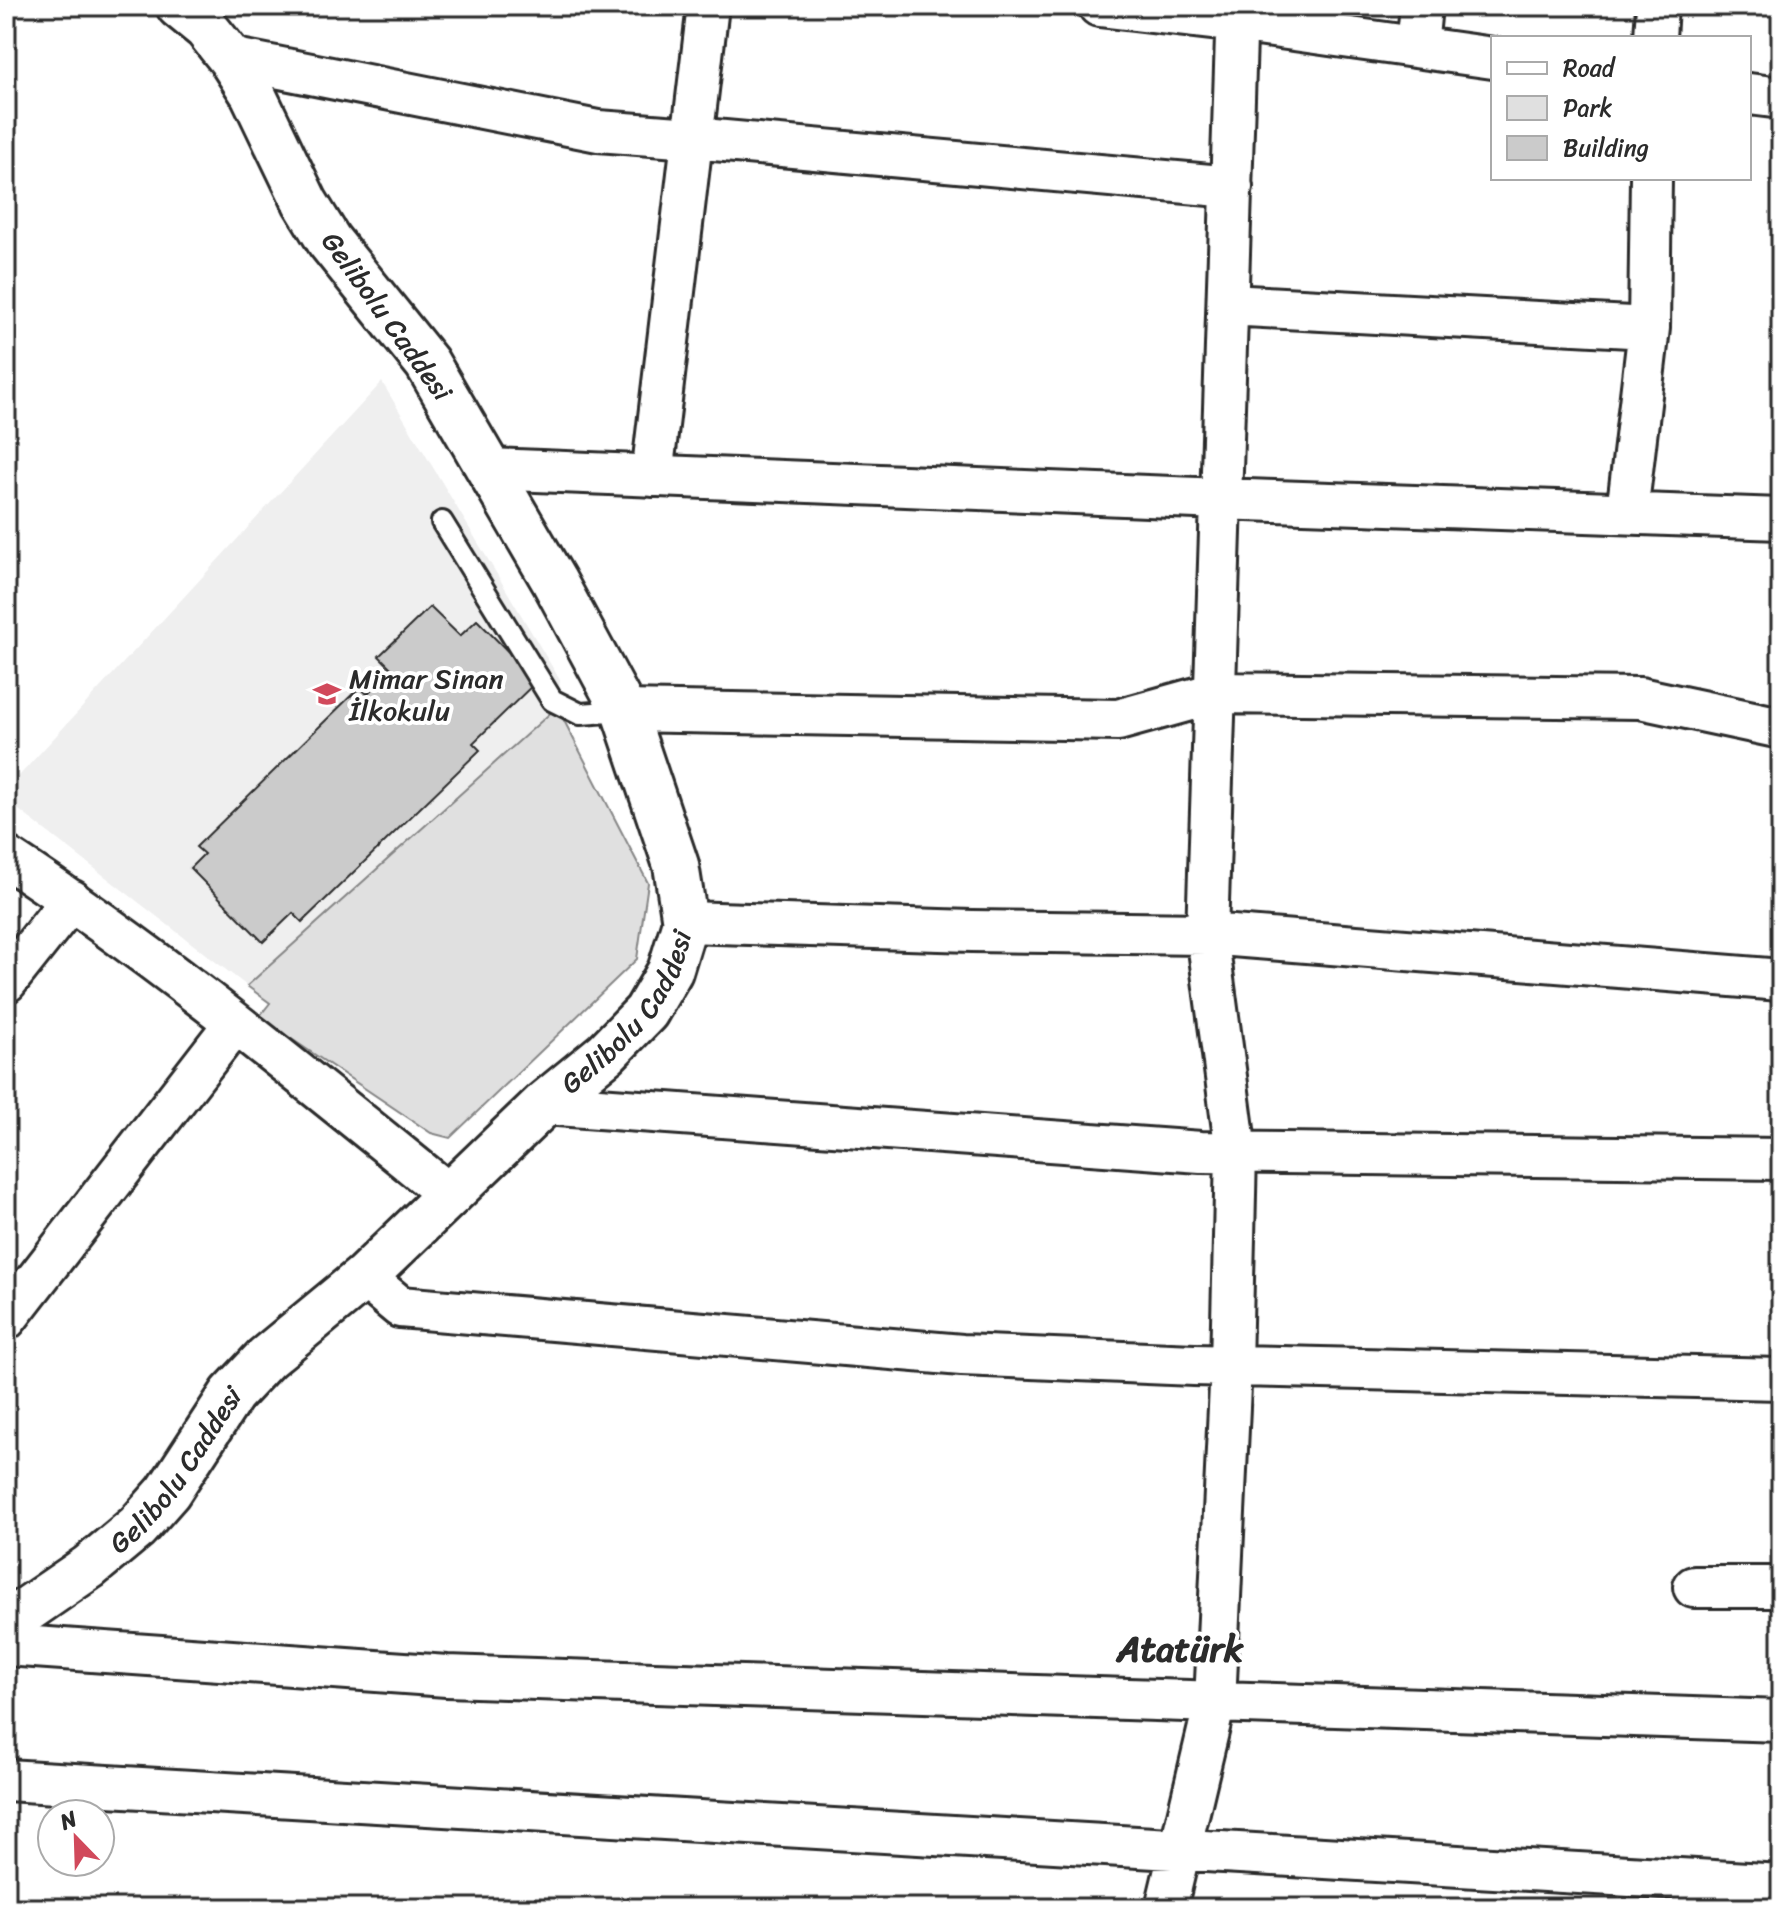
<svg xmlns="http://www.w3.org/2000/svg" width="1787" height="1914" font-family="Sriracha,sans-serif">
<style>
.built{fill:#efefef}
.green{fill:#e0e0e0;stroke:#868686;stroke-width:2}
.building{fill:#cbcbcb;stroke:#2b2b2b;stroke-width:2}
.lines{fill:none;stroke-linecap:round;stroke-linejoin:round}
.lane-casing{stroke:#2b2b2b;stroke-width:26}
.street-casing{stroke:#2b2b2b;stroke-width:46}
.secondary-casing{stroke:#2b2b2b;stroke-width:50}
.lane{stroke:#fff;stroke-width:20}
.street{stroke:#fff;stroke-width:40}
.secondary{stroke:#fff;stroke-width:44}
.labels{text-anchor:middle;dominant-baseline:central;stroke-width:8;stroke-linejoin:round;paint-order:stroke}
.street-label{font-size:28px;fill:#2b2b2b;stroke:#fff}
.poi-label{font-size:28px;fill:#2b2b2b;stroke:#fff;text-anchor:start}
.district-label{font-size:36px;font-weight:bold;fill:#2b2b2b;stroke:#fff}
</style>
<rect width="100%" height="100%" fill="#fff"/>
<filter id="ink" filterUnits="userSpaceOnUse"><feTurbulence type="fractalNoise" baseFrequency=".0125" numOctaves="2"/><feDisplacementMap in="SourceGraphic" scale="16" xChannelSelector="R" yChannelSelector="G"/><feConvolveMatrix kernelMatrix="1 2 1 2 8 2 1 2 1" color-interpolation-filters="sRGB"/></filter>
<g filter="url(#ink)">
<!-- built -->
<path class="built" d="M 382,382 L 560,680 L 557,707 L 247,986 L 6,800 L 6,790 Z"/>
<!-- green -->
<path class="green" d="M 557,707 L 648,883 L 637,959 L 450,1138 L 431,1133 L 259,1017 L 270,1003 L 247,986 Z"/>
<!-- building -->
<path class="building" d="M 430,607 L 460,636 L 477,620 L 537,681 L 473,743 L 480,750 L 302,922 L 293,913 L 263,942 L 190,868 L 204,854 L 196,847 L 360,687 L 367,694 L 392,669 L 379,656 Z"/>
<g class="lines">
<!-- lane casing -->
<g class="lane-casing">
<path id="lane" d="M 442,522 L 552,700 L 580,714 L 624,711"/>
</g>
<!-- street casing -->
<g class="street-casing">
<path id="street" d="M 1099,6 L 1237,22 L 1493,58
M 1655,38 L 1657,6
M 1417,47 L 1421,6
M 230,58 L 598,131 L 692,138 L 1232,187
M 1749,94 L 1781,98
M 1228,305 L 1649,328
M 490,469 L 1221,499 L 1781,519
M 652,476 L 708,6
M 1627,513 L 1649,328 L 1651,178
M 624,711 L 1118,720 L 1215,693 L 1640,698 L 1781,728
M 6,857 C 162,959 306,1079 451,1196
M 685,922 L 972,931 L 1207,934 L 1781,980
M 6,982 L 71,900
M 544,1104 L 1201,1152 L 1781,1159
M 364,1277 L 400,1307 L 962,1355 L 1194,1365 L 1781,1379
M 6,1319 L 235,1023
M 1694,1587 L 1781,1587
M 6,1645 L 447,1676 L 1781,1721
M 6,1780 L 1781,1885
M 1166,1908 L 1215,1702 L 1231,1365 L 1236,1152 L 1207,934 L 1237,6"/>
</g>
<!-- secondary casing -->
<g class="secondary-casing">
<g id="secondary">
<path id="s1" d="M 6,1624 L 89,1567 L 137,1527 L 168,1492 L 232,1394 L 266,1358 L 364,1277 L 544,1104 L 606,1053 L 646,1012 L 670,971 L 685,922 L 676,865 L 624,711 L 554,581 L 427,363 L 329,241 L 305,202 L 253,94 L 230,58 L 206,28 L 179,6"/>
</g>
</g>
<!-- lane -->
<use href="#lane" class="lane"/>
<!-- street -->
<use href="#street" class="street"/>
<!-- secondary -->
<use href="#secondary" class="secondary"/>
</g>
</g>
<!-- icons -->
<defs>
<g id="school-bare" transform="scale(2.16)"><path d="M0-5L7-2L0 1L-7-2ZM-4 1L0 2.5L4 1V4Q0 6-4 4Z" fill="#d1495b" stroke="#fff" stroke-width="2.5" paint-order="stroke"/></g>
</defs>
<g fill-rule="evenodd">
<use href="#school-bare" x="327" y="694"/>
</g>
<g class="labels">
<!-- street labels -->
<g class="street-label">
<text transform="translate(387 316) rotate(54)">Gelibolu Caddesi</text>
<text stroke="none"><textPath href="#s1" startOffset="880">Gelibolu Caddesi</textPath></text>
<text stroke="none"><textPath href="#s1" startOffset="232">Gelibolu Caddesi</textPath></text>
</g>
<!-- poi labels -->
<g class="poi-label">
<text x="349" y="678">Mimar Sinan<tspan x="349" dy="32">İlkokulu</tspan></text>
</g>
<!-- district labels -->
<g class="district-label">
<text x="1180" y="1649">Atatürk</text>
</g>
</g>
<!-- margin -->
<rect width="1787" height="1914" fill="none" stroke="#fff" stroke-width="32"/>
<rect x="16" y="16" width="1755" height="1882" fill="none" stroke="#2b2b2b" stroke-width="3" filter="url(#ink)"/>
<!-- legend -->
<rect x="1491" y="36" width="260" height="144" fill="#ffffff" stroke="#aaaaaa" stroke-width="2"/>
<rect x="1507" y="62" width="40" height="12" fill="#ffffff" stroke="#aaaaaa" stroke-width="2"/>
<text x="1563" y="76" font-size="24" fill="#2b2b2b">Road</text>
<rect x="1507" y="96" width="40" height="24" fill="#e0e0e0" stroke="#aaaaaa" stroke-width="2"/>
<text x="1563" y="116" font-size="24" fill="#2b2b2b">Park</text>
<rect x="1507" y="136" width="40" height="24" fill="#cbcbcb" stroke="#aaaaaa" stroke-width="2"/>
<text x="1563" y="156" font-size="24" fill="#2b2b2b">Building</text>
<!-- north arrow -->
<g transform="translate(76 1838) rotate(337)"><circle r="38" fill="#ffffff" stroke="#aaaaaa" stroke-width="2"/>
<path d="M0-6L14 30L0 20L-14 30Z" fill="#d1495b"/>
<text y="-12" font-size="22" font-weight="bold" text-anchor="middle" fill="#2b2b2b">N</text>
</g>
</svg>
